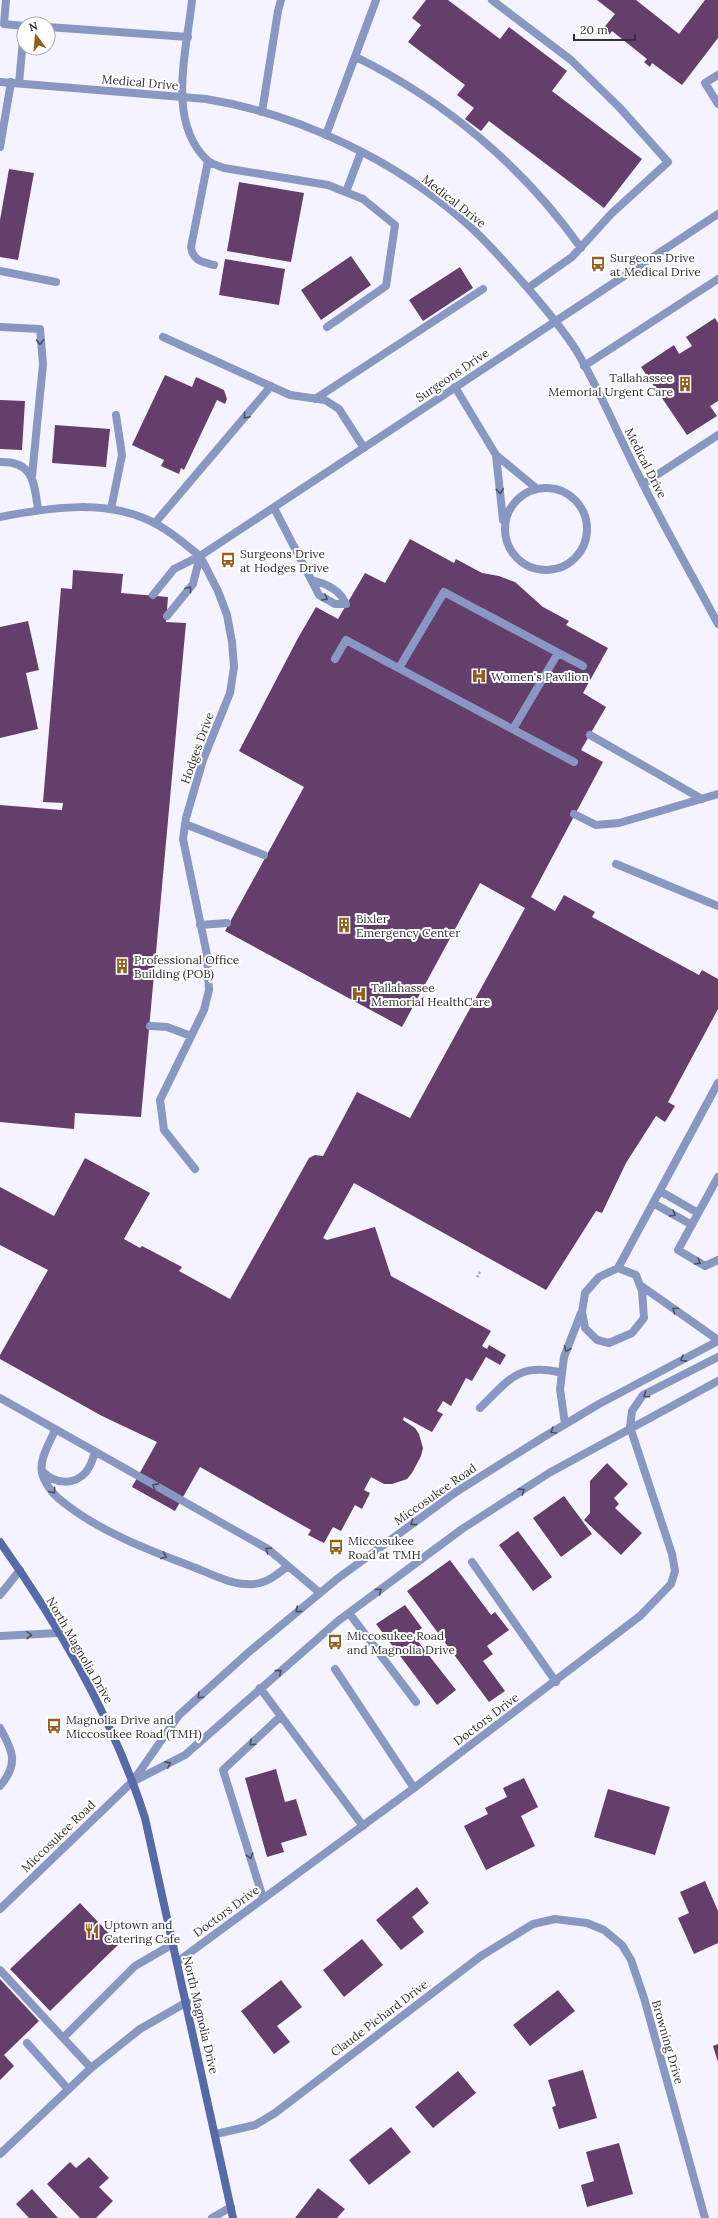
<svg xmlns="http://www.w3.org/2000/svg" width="718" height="2218" font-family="Lora,serif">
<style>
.building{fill:#643f6b}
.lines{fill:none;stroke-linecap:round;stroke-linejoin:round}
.path{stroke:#a19fa8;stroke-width:2.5;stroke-dasharray:2 2;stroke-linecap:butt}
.service{stroke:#8898c2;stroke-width:8}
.minor{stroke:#8898c2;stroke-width:8}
.tertiary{stroke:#8898c2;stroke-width:8}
.secondary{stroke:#556aa6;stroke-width:8}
.oneway{stroke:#4c5060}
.labels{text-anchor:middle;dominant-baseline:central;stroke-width:4;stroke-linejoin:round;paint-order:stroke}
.street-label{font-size:12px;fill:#323136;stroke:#fff}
.poi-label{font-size:12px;fill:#323136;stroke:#fff;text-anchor:start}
</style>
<rect width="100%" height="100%" fill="#f5f3ff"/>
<!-- building -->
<path class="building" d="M 426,0 L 448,0 L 500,39 L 509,27 L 567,71 L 552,91 L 642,159 L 604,208 L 489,121 L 481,131 L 465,119 L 474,108 L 457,95 L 465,85 L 408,42 L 421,25 L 412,18 Z
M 597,0 L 636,0 L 679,34 L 705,0 L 718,0 L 718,38 L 682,85 L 652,63 L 650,67 L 644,62 L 647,59 L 612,31 L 609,35 L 602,30 L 615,14 Z
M 9,169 L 34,173 L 18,260 L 0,257 L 0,220 Z
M 239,182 L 304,193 L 291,262 L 227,251 Z
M 351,256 L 371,285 L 321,320 L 301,290 Z
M 225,259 L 285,269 L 279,305 L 219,295 Z
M 460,267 L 473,288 L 423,321 L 409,300 Z
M 715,318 L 718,323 L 718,401 L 710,406 L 717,416 L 687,435 L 641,367 L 674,345 L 679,354 L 692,346 L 686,337 Z
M 165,375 L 192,387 L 196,377 L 224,390 L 227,399 L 225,404 L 217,400 L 184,470 L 181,468 L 179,474 L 161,466 L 164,460 L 132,445 Z
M 0,400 L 25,401 L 22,450 L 0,449 Z
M 55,425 L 110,429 L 106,467 L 52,463 Z
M 410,539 L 454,563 L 456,559 L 482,573 L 499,576 L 515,582 L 543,607 L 569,621 L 566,625 L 608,648 L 583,693 L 606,707 L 581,750 L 603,762 L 531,897 L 555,911 L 564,895 L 595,912 L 592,917 L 699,975 L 702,970 L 718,979 L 718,1009 L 668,1102 L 675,1106 L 665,1122 L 656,1116 L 626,1163 L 602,1213 L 596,1211 L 546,1290 L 354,1183 L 323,1238 L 327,1240 L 375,1227 L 391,1276 L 491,1331 L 482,1346 L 487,1349 L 489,1345 L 506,1355 L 500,1365 L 486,1357 L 472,1381 L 466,1378 L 451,1406 L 443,1401 L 437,1411 L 443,1414 L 432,1432 L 404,1417 L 403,1420 L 415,1428 L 419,1434 L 423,1448 L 421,1456 L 412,1473 L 407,1479 L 392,1484 L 384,1484 L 371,1477 L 364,1490 L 370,1493 L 362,1509 L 355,1505 L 341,1531 L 333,1527 L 324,1543 L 308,1535 L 311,1530 L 200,1467 L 175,1511 L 132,1487 L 157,1442 L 102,1416 L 0,1359 L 0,1355 L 48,1270 L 0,1245 L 0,1187 L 54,1216 L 85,1158 L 150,1193 L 124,1239 L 140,1248 L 142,1246 L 182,1267 L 179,1271 L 230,1299 L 309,1158 L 315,1155 L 323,1156 L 357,1092 L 410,1118 L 525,908 L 480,883 L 402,1027 L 225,931 L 304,787 L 239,751 L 298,638 L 316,607 L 338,619 L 365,573 L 385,583 Z
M 73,570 L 123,574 L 121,593 L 168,597 L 166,622 L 186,623 L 141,1117 L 75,1113 L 74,1129 L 0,1122 L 0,805 L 62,810 L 63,803 L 43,802 L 61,588 L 72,589 Z
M 28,621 L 39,670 L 26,673 L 38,729 L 0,738 L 0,627 Z
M 607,1463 L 628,1484 L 614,1498 L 619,1504 L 615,1508 L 642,1533 L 621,1555 L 584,1520 L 590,1513 L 590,1481 Z
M 564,1496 L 592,1534 L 561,1557 L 533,1518 Z
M 518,1531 L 552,1577 L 533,1591 L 499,1545 Z
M 450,1560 L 491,1615 L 495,1612 L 509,1630 L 487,1646 L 493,1654 L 483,1661 L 505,1691 L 489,1702 L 407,1591 Z
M 405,1605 L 422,1628 L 413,1635 L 456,1690 L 437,1705 L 376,1624 Z
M 276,1769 L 285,1802 L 296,1799 L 307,1835 L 281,1843 L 284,1852 L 267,1857 L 245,1778 Z
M 524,1778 L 538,1807 L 521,1816 L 535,1846 L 486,1870 L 464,1826 L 488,1814 L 485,1808 L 507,1797 L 503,1788 Z
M 608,1789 L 670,1807 L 655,1855 L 594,1837 Z
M 705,1881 L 718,1911 L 718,1943 L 694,1954 L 678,1918 L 689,1913 L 680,1892 Z
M 417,1887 L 429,1903 L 412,1917 L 424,1932 L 401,1950 L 376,1920 Z
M 80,1903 L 119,1944 L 50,2011 L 10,1969 Z
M 362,1939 L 383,1965 L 344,1997 L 323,1970 Z
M 0,1979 L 39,2021 L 4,2055 L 14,2066 L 0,2080 Z
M 281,1980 L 302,2007 L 277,2026 L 290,2042 L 274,2054 L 241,2011 Z
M 558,1990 L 575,2011 L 530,2046 L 513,2025 Z
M 718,2044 L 718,2062 L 713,2046 Z
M 583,2070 L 597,2118 L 559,2129 L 552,2107 L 556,2106 L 548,2080 Z
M 458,2071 L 476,2093 L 433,2128 L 415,2107 Z
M 391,2127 L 411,2152 L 369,2185 L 349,2160 Z
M 619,2143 L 633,2194 L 587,2207 L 581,2185 L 594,2181 L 586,2152 Z
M 89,2157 L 109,2178 L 99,2187 L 113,2201 L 96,2218 L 80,2218 L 47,2184 L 70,2162 L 76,2168 Z
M 318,2188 L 345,2209 L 337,2218 L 295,2218 Z
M 32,2189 L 58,2218 L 29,2218 L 16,2204 Z"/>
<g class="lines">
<!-- path -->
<path class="path" d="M 477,1277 L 480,1272"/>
<!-- service -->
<path class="service" d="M 6,0 L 4,24 L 24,26
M 192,0 C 187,50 166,121 207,160 C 211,164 219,166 224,168 L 328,185 L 363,199 L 395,225 L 386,286 L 327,327
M 492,0 L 571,60 L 620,108 L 668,162 L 611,214 L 572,257 L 528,288
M 48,27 L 188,37
M 356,57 C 445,101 523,166 581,248
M 718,75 L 705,83 L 718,104
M 19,83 L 24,29
M 262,112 L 278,11 L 281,0
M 326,135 L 376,0
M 0,147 L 11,82
M 208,161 L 191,247 C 193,261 202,262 214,265
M 346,192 L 361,152
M 0,271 L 56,282
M 0,327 L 40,329 L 43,364 L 32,476
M 163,337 L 290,395 L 325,400 L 339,409 L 364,448
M 584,366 L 718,279
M 455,387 L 496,455 L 536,488
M 315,399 L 483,289
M 496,455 L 503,520
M 0,462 C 34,461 34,483 38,509
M 643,484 L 718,435
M505 529a41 41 0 1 1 82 0a41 41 0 1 1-82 0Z
M 274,508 L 319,595 L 335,604 L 346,604 C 340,590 327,584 312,580
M 111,509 L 122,455 L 116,415
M 155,523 L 271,386
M 153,595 L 174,569 L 200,556
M 167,616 L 193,584 L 200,556
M 335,659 L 346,640 L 574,762
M 399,668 L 444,592 L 583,666
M 513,729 L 558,653
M 590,735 L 702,799
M 574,814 L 596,825 L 619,823 L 718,794
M 185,824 L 264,855
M 616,864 L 718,906
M 200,925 L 227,923
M 150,1026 L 167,1027 L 191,1036
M 195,1169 L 164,1130 L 160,1100 L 204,1010 L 209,990 L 207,955 L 183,839 L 186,818 L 203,760 L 230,693 L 234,667 L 232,642 L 227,615 L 218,591 L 200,556
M 718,1177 L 678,1250 L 705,1266 L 718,1260
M 660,1191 L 698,1213
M 653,1203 L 692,1225
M 618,1268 L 636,1275 L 642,1291 L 644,1318 L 632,1333 L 609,1343 L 597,1340 L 585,1328 L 582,1312 L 585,1293 L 599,1277 L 618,1268 L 718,1083
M 640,1285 L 718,1340
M 0,1398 L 268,1549 L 320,1593
M 480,1408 C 509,1380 518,1362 562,1373
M 565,1424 L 560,1389 L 564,1357 L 581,1313
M 55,1430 C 50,1442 39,1459 42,1473 C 44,1481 51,1492 58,1498 C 97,1531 148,1550 196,1568 C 213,1575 234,1586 254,1584 C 267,1583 278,1574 288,1566
M 42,1471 C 54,1484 74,1486 86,1472 C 90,1467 93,1459 95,1452
M 472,1562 L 556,1682
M 0,1595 L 20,1570
M 349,1613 L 416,1702
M 0,1636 L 58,1633
M 335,1669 L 414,1788
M 260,1688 L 363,1826
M 0,1728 C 13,1751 19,1764 0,1786
M 263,1898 L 223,1770 L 281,1716
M 0,1970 L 91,2068
M 63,2038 L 135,1966 L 173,1944
M 27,2043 L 68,2089"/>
<!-- minor -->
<path class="minor" d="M 0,82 L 206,99 C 298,114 395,160 465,222 C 487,241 506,264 526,286 C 543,306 562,328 576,350 C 600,390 618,435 640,478 C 664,527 692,575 718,624
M 0,517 C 52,507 110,498 158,525 C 173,533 187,546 200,556 L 718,214
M 177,1962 L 414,1788 L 640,1616 L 671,1584 L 675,1571 L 672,1554 L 630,1427
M 216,2134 L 255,2125 L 275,2113 L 481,1956 L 533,1924 L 555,1919 L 587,1923 L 604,1930 L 622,1945 L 631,1960 L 644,1998 L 705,2218
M 0,2154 L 91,2068 L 140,2029 L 187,2002
M 212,2218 L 231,2207"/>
<!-- tertiary -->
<path class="tertiary" d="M 630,1427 L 632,1411 L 643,1395 L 718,1357
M 134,1781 L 185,1755 L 338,1621 L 462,1529 L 549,1473 L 718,1381
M 0,1909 L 133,1781 L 179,1715 L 250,1651 L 337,1579 L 456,1492 L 542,1438 L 599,1404 L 718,1341"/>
<!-- secondary -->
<path class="secondary" d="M 0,1542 C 59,1625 114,1721 145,1818 L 233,2218"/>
</g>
<!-- one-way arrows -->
<defs><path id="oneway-chevron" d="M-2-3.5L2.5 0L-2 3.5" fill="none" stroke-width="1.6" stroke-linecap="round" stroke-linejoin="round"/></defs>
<g class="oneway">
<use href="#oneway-chevron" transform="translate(40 342) rotate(89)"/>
<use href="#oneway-chevron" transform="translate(246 416) rotate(130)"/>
<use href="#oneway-chevron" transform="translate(500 491) rotate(84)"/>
<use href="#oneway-chevron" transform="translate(189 589) rotate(-52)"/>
<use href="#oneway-chevron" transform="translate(325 598) rotate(30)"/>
<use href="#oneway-chevron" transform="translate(673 1214) rotate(30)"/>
<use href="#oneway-chevron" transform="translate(698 1262) rotate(30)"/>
<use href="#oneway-chevron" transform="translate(675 1310) rotate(-145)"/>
<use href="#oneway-chevron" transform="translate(567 1349) rotate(112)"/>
<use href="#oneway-chevron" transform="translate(683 1359) rotate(152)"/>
<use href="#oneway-chevron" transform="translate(646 1395) rotate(145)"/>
<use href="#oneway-chevron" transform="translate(553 1431) rotate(150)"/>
<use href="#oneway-chevron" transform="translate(155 1486) rotate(-151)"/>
<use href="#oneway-chevron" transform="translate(53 1491) rotate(54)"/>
<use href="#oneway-chevron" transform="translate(522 1491) rotate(-33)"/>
<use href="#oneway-chevron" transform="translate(413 1523) rotate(144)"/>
<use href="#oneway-chevron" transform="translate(268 1550) rotate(-145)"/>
<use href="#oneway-chevron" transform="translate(164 1556) rotate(21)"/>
<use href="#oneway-chevron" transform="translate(379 1591) rotate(-37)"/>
<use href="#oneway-chevron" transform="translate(298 1610) rotate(140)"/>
<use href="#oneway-chevron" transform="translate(29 1635) rotate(-2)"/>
<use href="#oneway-chevron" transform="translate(279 1672) rotate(-41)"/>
<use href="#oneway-chevron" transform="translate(200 1696) rotate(137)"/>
<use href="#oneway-chevron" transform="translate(252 1743) rotate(137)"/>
<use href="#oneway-chevron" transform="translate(168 1764) rotate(-27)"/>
<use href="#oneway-chevron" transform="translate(250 1856) rotate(73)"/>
</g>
<!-- icons -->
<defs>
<g id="bus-bare" transform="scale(1.2)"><path d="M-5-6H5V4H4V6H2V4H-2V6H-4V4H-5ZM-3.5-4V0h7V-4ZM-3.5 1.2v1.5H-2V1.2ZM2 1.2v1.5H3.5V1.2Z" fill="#965e19" stroke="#fff" stroke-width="2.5" paint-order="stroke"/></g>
<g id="building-bare" transform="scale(1.2)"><path d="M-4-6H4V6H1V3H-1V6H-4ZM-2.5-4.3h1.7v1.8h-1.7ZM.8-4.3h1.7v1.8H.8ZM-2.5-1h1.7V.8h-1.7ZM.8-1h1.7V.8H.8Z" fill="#965e19" stroke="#fff" stroke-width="2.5" paint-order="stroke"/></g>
<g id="hospital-bare" transform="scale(1.2)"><path d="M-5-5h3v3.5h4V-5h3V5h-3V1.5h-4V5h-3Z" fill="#965e19" stroke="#fff" stroke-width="2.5" paint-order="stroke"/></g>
<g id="restaurant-bare" transform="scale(1.2)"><path d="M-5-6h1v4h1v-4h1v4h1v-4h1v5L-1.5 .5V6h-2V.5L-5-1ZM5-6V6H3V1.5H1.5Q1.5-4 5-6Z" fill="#965e19" stroke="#fff" stroke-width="2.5" paint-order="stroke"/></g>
</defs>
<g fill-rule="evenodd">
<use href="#bus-bare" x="598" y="264"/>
<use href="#building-bare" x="685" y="384"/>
<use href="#bus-bare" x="228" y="560"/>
<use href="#hospital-bare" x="479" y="676"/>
<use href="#building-bare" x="344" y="925"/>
<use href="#building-bare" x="122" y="966"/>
<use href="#hospital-bare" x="359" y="994"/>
<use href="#bus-bare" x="336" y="1547"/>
<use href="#bus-bare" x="335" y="1642"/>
<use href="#bus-bare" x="54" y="1726"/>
<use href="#restaurant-bare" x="92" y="1931"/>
</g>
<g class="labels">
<!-- street labels -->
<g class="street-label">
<text transform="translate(140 82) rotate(5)">Medical Drive</text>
<text transform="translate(454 201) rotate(38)">Medical Drive</text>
<text transform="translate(452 375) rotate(-34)">Surgeons Drive</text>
<text transform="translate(646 463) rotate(63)">Medical Drive</text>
<text transform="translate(197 748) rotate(-70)">Hodges Drive</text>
<text transform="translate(435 1494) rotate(-35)">Miccosukee Road</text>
<text transform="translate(80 1650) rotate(60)">North Magnolia Drive</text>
<text transform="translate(486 1719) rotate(-37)">Doctors Drive</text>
<text transform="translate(58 1836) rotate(-44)">Miccosukee Road</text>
<text transform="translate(226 1911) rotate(-36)">Doctors Drive</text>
<text transform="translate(201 2015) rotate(77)">North Magnolia Drive</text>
<text transform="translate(379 2018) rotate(-37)">Claude Pichard Drive</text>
<text transform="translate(668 2042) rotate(74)">Browning Drive</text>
</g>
<!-- poi labels -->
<g class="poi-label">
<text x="610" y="257">Surgeons Drive<tspan x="610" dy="14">at Medical Drive</tspan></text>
<text x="673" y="377" text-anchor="end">Tallahassee<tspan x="673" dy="14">Memorial Urgent Care</tspan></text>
<text x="240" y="553">Surgeons Drive<tspan x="240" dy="14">at Hodges Drive</tspan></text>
<text x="491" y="676">Women's Pavilion</text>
<text x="356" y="918">Bixler<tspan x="356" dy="14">Emergency Center</tspan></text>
<text x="134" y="959">Professional Office<tspan x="134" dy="14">Building (POB)</tspan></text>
<text x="371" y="987">Tallahassee<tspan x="371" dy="14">Memorial HealthCare</tspan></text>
<text x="348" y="1540">Miccosukee<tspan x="348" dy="14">Road at TMH</tspan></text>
<text x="347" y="1635">Miccosukee Road<tspan x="347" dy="14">and Magnolia Drive</tspan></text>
<text x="66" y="1719">Magnolia Drive and<tspan x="66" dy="14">Miccosukee Road (TMH)</tspan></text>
<text x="104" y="1924">Uptown and<tspan x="104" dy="14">Catering Cafe</tspan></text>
</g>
</g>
<!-- north arrow -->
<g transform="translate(36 36) rotate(344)"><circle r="19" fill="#ffffff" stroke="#adadaf"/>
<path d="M0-3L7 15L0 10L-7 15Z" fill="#965e19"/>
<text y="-6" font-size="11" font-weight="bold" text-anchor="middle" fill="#323136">N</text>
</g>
<!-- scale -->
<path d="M574 34v6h61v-6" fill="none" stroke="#323136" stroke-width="2"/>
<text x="580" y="34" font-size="12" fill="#323136" stroke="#ffffff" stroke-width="3" paint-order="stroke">20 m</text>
</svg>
